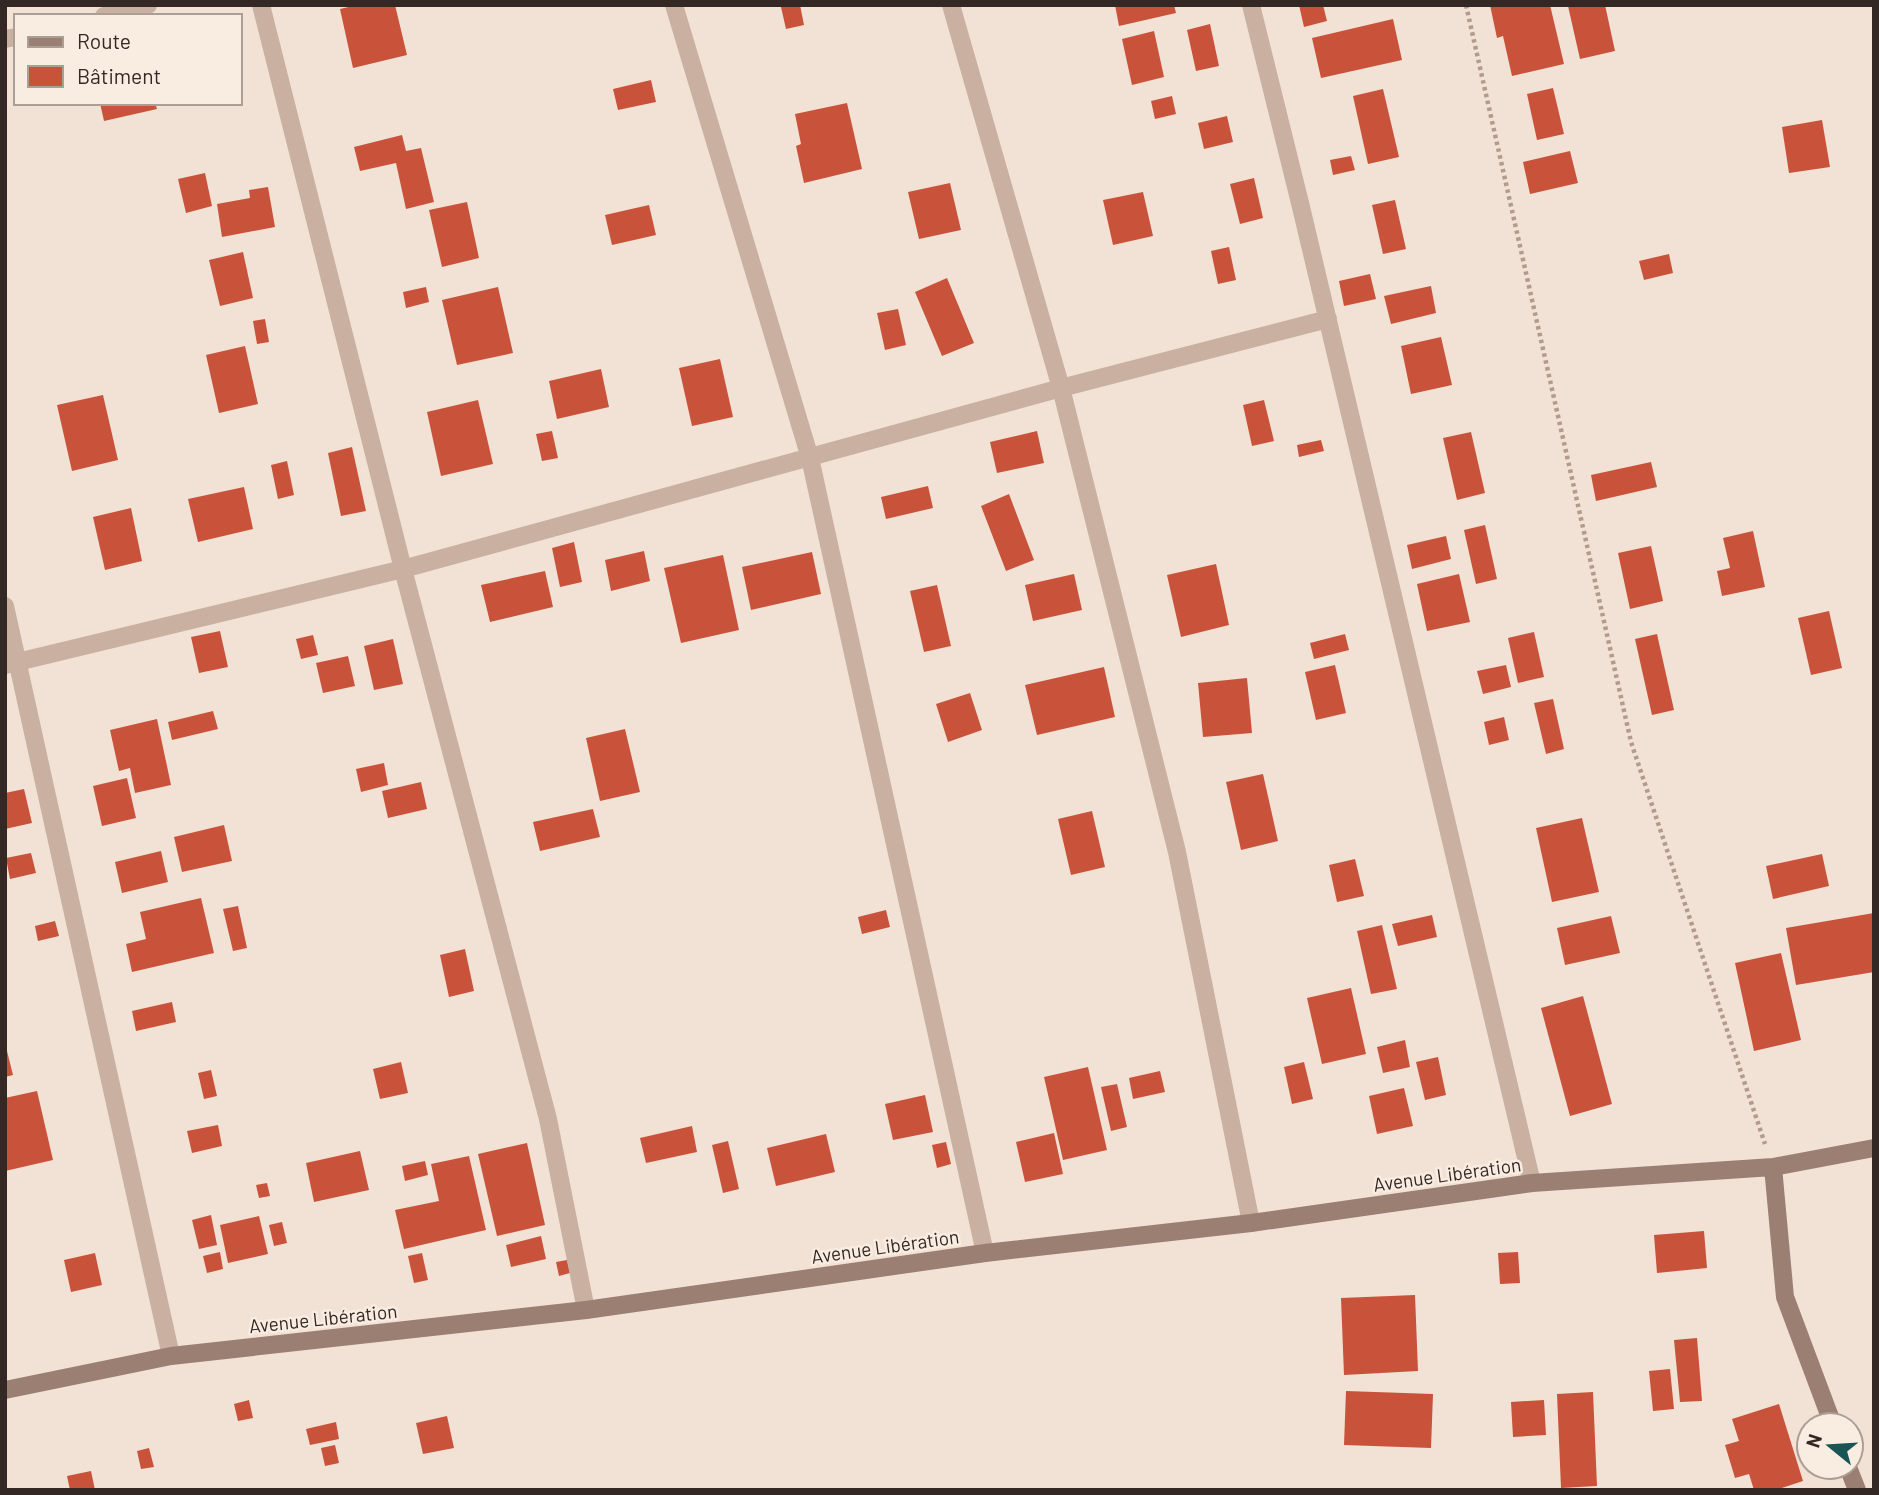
<svg xmlns="http://www.w3.org/2000/svg" width="1879" height="1495" font-family="Barlow,sans-serif">
<style>
.building{fill:#c9523b}
.lines{fill:none;stroke-linecap:round;stroke-linejoin:round}
.path{stroke:#b49a8c;stroke-width:4.5;stroke-dasharray:3.5 3.5;stroke-linecap:butt}
.street{stroke:#c9b0a1;stroke-width:18}
.secondary{stroke:#9c7f73;stroke-width:18}
.labels{text-anchor:middle;dominant-baseline:central;stroke-width:5;stroke-linejoin:round;paint-order:stroke}
.street-label{font-size:19px;fill:#332824;stroke:#f9ece1}
</style>
<rect width="100%" height="100%" fill="#f1e2d5"/>
<!-- building -->
<path class="building" d="M 357,5 L 395,5 L 407,55 L 353,68 L 340,9 Z
M 788,5 L 800,5 L 804,25 L 786,29 L 781,7 Z
M 1115,5 L 1174,5 L 1176,13 L 1119,26 Z
M 1299,5 L 1323,5 L 1327,21 L 1304,27 Z
M 1490,5 L 1550,5 L 1564,64 L 1512,76 L 1503,36 L 1497,38 Z
M 1605,5 L 1615,51 L 1580,59 L 1568,6 Z
M 1393,19 L 1402,60 L 1321,78 L 1312,38 Z
M 1210,24 L 1219,66 L 1196,71 L 1187,30 Z
M 1154,31 L 1164,77 L 1132,85 L 1122,39 Z
M 651,80 L 656,102 L 618,110 L 613,89 Z
M 1553,88 L 1564,134 L 1537,140 L 1527,94 Z
M 1383,89 L 1399,157 L 1368,164 L 1353,96 Z
M 1172,96 L 1176,114 L 1155,119 L 1151,101 Z
M 100,103 L 155,103 L 157,109 L 104,121 Z
M 847,103 L 862,169 L 804,183 L 796,146 L 801,144 L 795,114 Z
M 1227,116 L 1233,142 L 1204,149 L 1198,123 Z
M 1822,120 L 1830,167 L 1789,173 L 1782,127 Z
M 402,135 L 406,151 L 421,148 L 434,202 L 406,209 L 396,163 L 360,171 L 354,147 Z
M 1570,151 L 1578,183 L 1530,194 L 1523,162 Z
M 1351,156 L 1355,170 L 1333,175 L 1330,160 Z
M 205,173 L 212,206 L 186,213 L 178,179 Z
M 1254,178 L 1263,218 L 1240,224 L 1230,184 Z
M 950,183 L 961,230 L 919,239 L 908,192 Z
M 268,187 L 275,227 L 222,237 L 217,204 L 250,198 L 249,190 Z
M 1143,192 L 1153,236 L 1113,245 L 1103,200 Z
M 1395,200 L 1406,249 L 1383,254 L 1372,205 Z
M 467,202 L 479,258 L 442,267 L 429,210 Z
M 649,205 L 656,235 L 612,245 L 605,215 Z
M 1229,247 L 1236,280 L 1218,284 L 1211,251 Z
M 243,252 L 253,298 L 220,306 L 209,260 Z
M 1669,254 L 1673,273 L 1644,280 L 1639,261 Z
M 1370,274 L 1376,299 L 1344,306 L 1339,281 Z
M 947,278 L 974,343 L 942,356 L 915,292 Z
M 1431,286 L 1436,313 L 1391,324 L 1384,296 Z
M 426,287 L 429,302 L 406,308 L 403,292 Z
M 498,287 L 513,353 L 457,365 L 442,300 Z
M 898,309 L 906,345 L 885,350 L 877,313 Z
M 265,319 L 269,342 L 257,344 L 253,321 Z
M 1441,337 L 1452,385 L 1411,394 L 1401,346 Z
M 245,346 L 258,404 L 219,413 L 206,355 Z
M 720,359 L 733,417 L 692,426 L 679,368 Z
M 601,369 L 609,407 L 557,419 L 549,381 Z
M 103,395 L 118,460 L 72,471 L 57,405 Z
M 478,400 L 493,464 L 441,476 L 427,412 Z
M 1264,400 L 1274,441 L 1252,446 L 1243,405 Z
M 552,431 L 558,458 L 542,461 L 536,434 Z
M 1037,431 L 1044,463 L 997,473 L 990,442 Z
M 1471,432 L 1485,493 L 1457,500 L 1443,438 Z
M 1321,440 L 1324,451 L 1299,457 L 1297,445 Z
M 352,447 L 366,511 L 341,516 L 328,453 Z
M 287,461 L 294,495 L 278,499 L 271,465 Z
M 1651,462 L 1657,487 L 1596,501 L 1591,475 Z
M 928,486 L 933,508 L 886,519 L 881,497 Z
M 244,487 L 253,529 L 198,542 L 188,499 Z
M 1009,494 L 1034,560 L 1006,571 L 981,506 Z
M 131,508 L 142,561 L 105,570 L 93,517 Z
M 1485,525 L 1497,579 L 1476,584 L 1464,530 Z
M 1753,531 L 1765,587 L 1722,596 L 1717,571 L 1730,568 L 1723,538 Z
M 1446,536 L 1451,559 L 1412,569 L 1407,545 Z
M 574,542 L 582,582 L 560,587 L 552,548 Z
M 1651,546 L 1663,601 L 1630,609 L 1618,553 Z
M 644,551 L 650,581 L 611,591 L 605,560 Z
M 812,552 L 821,594 L 751,610 L 742,567 Z
M 723,555 L 739,630 L 681,643 L 664,568 Z
M 1216,564 L 1229,625 L 1181,637 L 1167,575 Z
M 545,571 L 553,607 L 490,622 L 481,585 Z
M 1074,574 L 1082,610 L 1033,621 L 1025,585 Z
M 1459,574 L 1470,622 L 1427,631 L 1417,584 Z
M 937,585 L 951,646 L 924,652 L 910,591 Z
M 1829,611 L 1842,668 L 1811,675 L 1798,618 Z
M 220,631 L 228,667 L 199,673 L 191,637 Z
M 1534,632 L 1544,677 L 1518,683 L 1508,638 Z
M 1345,634 L 1349,650 L 1314,659 L 1310,643 Z
M 1657,634 L 1674,710 L 1652,715 L 1635,639 Z
M 313,635 L 318,655 L 301,659 L 296,639 Z
M 393,639 L 403,684 L 374,690 L 364,646 Z
M 348,656 L 355,686 L 323,693 L 316,663 Z
M 1335,665 L 1346,713 L 1316,720 L 1305,672 Z
M 1506,665 L 1511,687 L 1483,694 L 1477,671 Z
M 1104,667 L 1115,717 L 1037,735 L 1025,685 Z
M 1247,678 L 1252,733 L 1203,737 L 1198,683 Z
M 970,693 L 982,730 L 948,742 L 936,704 Z
M 1553,699 L 1564,749 L 1546,754 L 1534,703 Z
M 213,711 L 218,729 L 172,740 L 168,722 Z
M 1504,717 L 1509,740 L 1489,745 L 1484,722 Z
M 157,719 L 171,785 L 135,793 L 130,768 L 119,771 L 110,730 Z
M 625,729 L 640,792 L 600,801 L 586,738 Z
M 384,763 L 388,785 L 361,792 L 356,769 Z
M 1263,774 L 1278,841 L 1241,850 L 1226,782 Z
M 127,778 L 136,818 L 102,826 L 93,786 Z
M 421,782 L 427,809 L 388,818 L 382,791 Z
M 24,789 L 32,823 L 5,829 L 5,793 Z
M 593,809 L 600,837 L 540,851 L 533,822 Z
M 1092,811 L 1105,867 L 1071,875 L 1058,819 Z
M 1582,818 L 1599,892 L 1552,902 L 1536,828 Z
M 224,825 L 232,861 L 182,872 L 174,837 Z
M 161,851 L 168,882 L 122,893 L 115,862 Z
M 31,853 L 36,873 L 10,879 L 6,858 Z
M 1822,854 L 1829,886 L 1773,899 L 1766,866 Z
M 1355,859 L 1364,896 L 1337,902 L 1329,865 Z
M 201,898 L 214,953 L 132,972 L 126,944 L 146,939 L 140,912 Z
M 238,906 L 247,948 L 233,951 L 223,909 Z
M 886,910 L 890,927 L 862,934 L 858,917 Z
M 1874,913 L 1874,972 L 1796,985 L 1786,928 Z
M 1432,915 L 1437,937 L 1398,946 L 1392,924 Z
M 1611,916 L 1620,953 L 1565,965 L 1557,928 Z
M 55,921 L 59,936 L 38,941 L 35,926 Z
M 1382,925 L 1397,989 L 1371,994 L 1357,931 Z
M 465,949 L 474,991 L 449,997 L 440,955 Z
M 1781,953 L 1801,1040 L 1754,1051 L 1735,963 Z
M 1351,988 L 1366,1054 L 1322,1064 L 1307,998 Z
M 1583,996 L 1612,1104 L 1570,1116 L 1541,1008 Z
M 172,1002 L 176,1022 L 136,1031 L 132,1011 Z
M 1405,1040 L 1410,1067 L 1383,1073 L 1377,1047 Z
M 5,1043 L 13,1075 L 5,1077 Z
M 1438,1057 L 1446,1095 L 1425,1100 L 1416,1062 Z
M 401,1062 L 408,1093 L 380,1099 L 373,1069 Z
M 1304,1062 L 1313,1099 L 1292,1104 L 1284,1067 Z
M 1088,1067 L 1107,1150 L 1063,1160 L 1044,1077 Z
M 211,1070 L 217,1096 L 204,1099 L 198,1073 Z
M 1160,1071 L 1165,1092 L 1133,1099 L 1129,1078 Z
M 1117,1084 L 1127,1127 L 1111,1131 L 1101,1087 Z
M 1404,1088 L 1413,1126 L 1377,1134 L 1369,1096 Z
M 37,1091 L 53,1160 L 5,1171 L 5,1098 Z
M 925,1095 L 933,1132 L 893,1140 L 885,1104 Z
M 218,1125 L 222,1146 L 192,1153 L 187,1131 Z
M 692,1126 L 697,1152 L 646,1163 L 640,1138 Z
M 1054,1133 L 1063,1174 L 1025,1182 L 1016,1142 Z
M 826,1134 L 835,1172 L 776,1186 L 767,1148 Z
M 728,1141 L 739,1189 L 723,1193 L 712,1145 Z
M 946,1142 L 951,1164 L 937,1168 L 932,1145 Z
M 527,1143 L 545,1225 L 497,1236 L 478,1154 Z
M 360,1151 L 369,1190 L 314,1202 L 306,1163 Z
M 469,1156 L 486,1230 L 404,1249 L 395,1210 L 439,1201 L 431,1164 Z
M 425,1161 L 428,1175 L 405,1181 L 402,1166 Z
M 267,1183 L 270,1196 L 259,1198 L 256,1185 Z
M 211,1215 L 217,1245 L 199,1249 L 192,1220 Z
M 259,1216 L 268,1254 L 228,1263 L 220,1225 Z
M 282,1222 L 287,1243 L 274,1246 L 269,1225 Z
M 1704,1231 L 1707,1268 L 1657,1273 L 1654,1235 Z
M 541,1236 L 546,1259 L 511,1267 L 506,1245 Z
M 220,1252 L 223,1269 L 207,1273 L 203,1256 Z
M 1518,1252 L 1520,1283 L 1500,1284 L 1498,1253 Z
M 95,1253 L 102,1285 L 71,1292 L 64,1260 Z
M 422,1253 L 428,1280 L 414,1283 L 408,1256 Z
M 567,1260 L 570,1273 L 559,1276 L 556,1262 Z
M 1415,1295 L 1418,1371 L 1344,1375 L 1341,1298 Z
M 1697,1338 L 1702,1401 L 1680,1402 L 1674,1340 Z
M 1670,1369 L 1674,1409 L 1653,1411 L 1649,1371 Z
M 1346,1391 L 1433,1394 L 1431,1448 L 1344,1445 Z
M 1593,1392 L 1597,1486 L 1561,1488 L 1557,1394 Z
M 249,1400 L 253,1418 L 238,1421 L 234,1404 Z
M 1544,1400 L 1546,1435 L 1513,1437 L 1511,1402 Z
M 1779,1404 L 1803,1481 L 1776,1490 L 1754,1490 L 1749,1474 L 1735,1478 L 1725,1445 L 1739,1441 L 1732,1419 Z
M 447,1416 L 454,1448 L 423,1454 L 416,1423 Z
M 336,1422 L 339,1439 L 310,1445 L 306,1429 Z
M 335,1445 L 339,1463 L 325,1466 L 321,1448 Z
M 149,1448 L 154,1467 L 141,1469 L 137,1451 Z
M 91,1471 L 95,1490 L 70,1490 L 67,1476 Z"/>
<g class="lines">
<!-- path -->
<path class="path" d="M 1466,5 L 1631,742 L 1765,1144"/>
<!-- street -->
<path class="street" d="M 261,5 L 403,569 L 548,1119 L 586,1310
M 674,5 L 810,458 L 985,1253
M 951,5 L 1061,388 L 1177,852 L 1251,1223
M 1251,5 L 1301,207 L 1532,1183
M 104,16 L 148,5
M 5,39 L 16,37
M 5,606 L 171,1356
M 5,665 L 403,569 L 1061,388 L 1328,319"/>
<!-- secondary -->
<path class="secondary" d="M 1773,1167 L 1785,1297 L 1833,1425
M 5,1390 L 171,1356 L 586,1310 L 985,1253 L 1251,1223 L 1532,1183 L 1773,1167 L 1874,1148
M 1848,1467 L 1857,1490"/>
</g>
<g class="labels">
<!-- street labels -->
<g class="street-label">
<text transform="translate(1447 1174) rotate(-8)">Avenue Libération</text>
<text transform="translate(885 1246) rotate(-8)">Avenue Libération</text>
<text transform="translate(323 1318) rotate(-6)">Avenue Libération</text>
</g>
</g>
<!-- border -->
<rect width="1879" height="1495" fill="none" stroke="#332824" stroke-width="14"/>
<!-- legend -->
<rect x="14" y="14" width="228" height="91" fill="#f9ece1" stroke="#aa9e95" stroke-width="2"/>
<rect x="28" y="37" width="35" height="10" fill="#9c7f73" stroke="#aa9e95" stroke-width="2"/>
<text x="77" y="49" font-size="21" fill="#332824">Route</text>
<rect x="28" y="66" width="35" height="21" fill="#c9523b" stroke="#aa9e95" stroke-width="2"/>
<text x="77" y="84" font-size="21" fill="#332824">Bâtiment</text>
<!-- north arrow -->
<g transform="translate(1830 1446) rotate(288)"><circle r="33" fill="#f9ece1" stroke="#aa9e95" stroke-width="2"/>
<path d="M0-5L12 26L0 18L-12 26Z" fill="#195554"/>
<text y="-10" font-size="19" font-weight="bold" text-anchor="middle" fill="#332824">N</text>
</g>
</svg>
